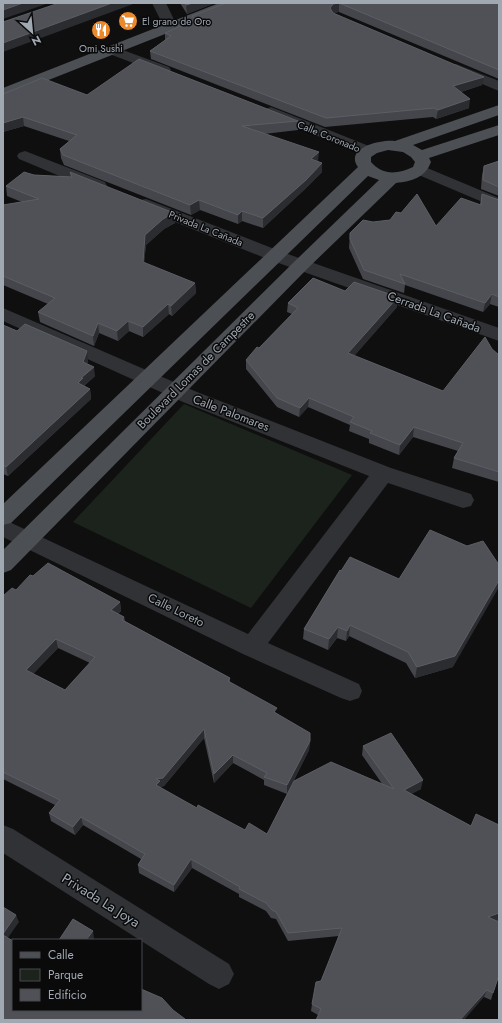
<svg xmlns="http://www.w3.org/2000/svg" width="502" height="1023" font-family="Jost,sans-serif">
  <rect width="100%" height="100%" fill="#0f0f10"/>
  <polygon fill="#1c231c" points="184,404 352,475 251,608 73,522"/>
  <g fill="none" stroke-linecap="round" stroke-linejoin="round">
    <g fill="#303235" fill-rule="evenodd">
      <polygon points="152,3 166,3 177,26 175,29 165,29"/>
      <polygon points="112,46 169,67 171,70 169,73 159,73 107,53 105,50 107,47"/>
      <polygon points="456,64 499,81 499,91 451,71 449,68 451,65"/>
      <polygon points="271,107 374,148 376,151 374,154 368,156 362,154 266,115 263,112 266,109"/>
      <polygon points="25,151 105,182 107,186 105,190 99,191 93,190 19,159 17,156 19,153"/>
      <polygon points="420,165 499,198 499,209 414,173 412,170 414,167"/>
      <polygon points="146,199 282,252 499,328 499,341 270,260 140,208 138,204 140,200"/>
      <polygon points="3,308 197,392 391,468 471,494 474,500 471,506 463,508 388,483 268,643 359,684 362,691 359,698 350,701 341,698 243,654 3,537 3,519 248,634 369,476 183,402 3,321"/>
      <polygon points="3,825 13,829 229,964 234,974 229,984 219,989 209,984 3,853"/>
    </g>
    <g fill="#4c4f54" fill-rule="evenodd">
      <polygon points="219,3 238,3 236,6 3,98 3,88"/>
      <path d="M499,105V115L413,145L422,150L499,125V135L429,158L431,162C425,178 412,181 396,183L307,269L11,570L3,573V550L295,261L379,180L368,176L11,523L3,525V504L358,167C344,148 381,139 395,141ZM388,150L403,152L411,157L415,162L413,167C398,174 383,176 371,162V157L377,153Z"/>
    </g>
  </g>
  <g fill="#45464b" fill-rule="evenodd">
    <polygon points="180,3 215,3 187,14"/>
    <polygon points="226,3 499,3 499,79 339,12 333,13 482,85 461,92 469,108 436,119 433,117 325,127 151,59 150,51 165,40 165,33 193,21 192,16"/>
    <polygon points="3,94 87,95 298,121 298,130 264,134 318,161 322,172 305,189 263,228 242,221 238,224 200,210 191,215 64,165 61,158 60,149 69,141 24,126 3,132"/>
    <polygon points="499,161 499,196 481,189 482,175 484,166"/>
    <polygon points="70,172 175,223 164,229 146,245 144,263 195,283 196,293 172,316 169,314 143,337 129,331 118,341 99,333 94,346 40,322 38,312 48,304 3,285 3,205 22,202 7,196 6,186 34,175 71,177"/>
    <polygon points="482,194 499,200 499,307 490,304 483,312 405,285 404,293 363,279 349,248 350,233 373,222 436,226 480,205"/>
    <polygon points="345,291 397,307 354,356 443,391 492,349 499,355 499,482 452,468 454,458 458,451 413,437 399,455 369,443 369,439 349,431 350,425 308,407 299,417 277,407 246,369 246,360 259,348 292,314 287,312 288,303"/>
    <polygon points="3,325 17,331 88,361 87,364 95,376 84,386 90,389 91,399 8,476 3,474"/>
    <polygon points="340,570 453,667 415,678 406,663 349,636 346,641 337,638 328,650 303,639 304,629"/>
    <path d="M33,576L120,602L121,611L118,614L124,617L125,621L230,678V682L276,713L310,741L309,750L287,794L264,785V780L233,763L214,783L204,738L164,786L160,787V788L197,808L245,830L267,834L383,785L362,755L363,746L421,789L411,794L471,826L499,825V920L497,921L493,993L491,1000L484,997L318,1015L311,1011L312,1004L339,936L288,941L276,919L271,918L266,911L239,897V894L192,868L174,892L139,873L138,865L141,859L83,825L75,835L51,821L49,813L55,805L3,779V596L16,590ZM58,648L90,663L65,690L33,674Z"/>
  </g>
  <g fill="#2b2c2f">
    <polygon points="23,3 49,3 3,19 3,10"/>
    <polygon points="112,3 136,3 3,52 3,43"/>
    <polygon points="193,3 215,3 187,14 186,5"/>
    <polygon points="339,3 339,12 333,13 330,8 333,4"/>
    <polygon points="484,77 482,85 452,95 453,86"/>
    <polygon points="470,99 469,108 436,119 438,110"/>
    <polygon points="23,117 24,126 3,132 3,123"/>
    <polygon points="319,152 318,161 310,168 311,159"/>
    <polygon points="322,163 322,172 305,189 263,228 263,218"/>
    <polygon points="199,200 200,210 191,215 190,205"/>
    <polygon points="242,211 242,221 238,224 238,215"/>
    <polygon points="174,213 175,223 164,229 146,245 143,272 143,262 145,235 163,219"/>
    <polygon points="195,283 196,293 172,316 171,306"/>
    <polygon points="492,294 490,304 483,312 485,303"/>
    <polygon points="398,297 397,307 348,363 348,353"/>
    <polygon points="168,304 169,314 143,337 143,327"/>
    <polygon points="128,321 129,331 118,341 117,331"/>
    <polygon points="98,323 99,333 94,346 93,336"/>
    <polygon points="87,351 88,361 84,372 83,362"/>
    <polygon points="94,367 95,376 84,386 78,383 81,378"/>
    <polygon points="90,389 91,399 8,476 6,467"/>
    <polygon points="309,398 308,407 299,417 300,408"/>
    <polygon points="414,427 413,437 399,455 400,445"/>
    <polygon points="499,580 499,587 453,667 415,678 417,667"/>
    <polygon points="120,602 121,611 113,619 111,610"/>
    <polygon points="350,625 349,636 346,641 347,631"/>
    <polygon points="338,627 337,638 328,650 329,639"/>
    <polygon points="56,639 58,648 28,679 26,670"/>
    <polygon points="204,729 204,738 164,786 160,787 161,790 156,785 156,779"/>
    <polygon points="310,741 309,750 287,794 287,785"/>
    <polygon points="233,755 233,763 214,783 214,774"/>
    <polygon points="423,780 421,789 402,799 404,790"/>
    <polygon points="81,817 83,825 75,835 73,827"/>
    <polygon points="191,859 192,868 174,892 174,885"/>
    <polygon points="499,913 499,920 485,925 488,917"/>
    <polygon points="16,915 19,922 5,942 3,934"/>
    <polygon points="93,931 94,938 93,940 86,940"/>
    <polygon points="487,990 484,997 464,1020 460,1020"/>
  </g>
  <g fill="#4f5156" stroke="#5b5e64" fill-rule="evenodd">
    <polygon points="3,3 23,3 3,10"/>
    <polygon points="59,3 112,3 3,43 3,22"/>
    <polygon points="185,3 193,3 186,5"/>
    <polygon points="226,3 499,3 499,70 339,3 333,4 330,8 333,13 484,77 453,86 470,99 438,110 434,108 326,118 150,51 171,36 165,33 195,20 192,16"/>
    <polygon points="139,59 298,121 242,126 319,152 311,159 322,163 306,180 263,218 242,211 238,215 199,200 190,205 63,155 60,149 77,135 23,117 3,123 3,94 42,78 87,95"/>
    <polygon points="499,161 499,187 483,180 484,166"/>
    <polygon points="24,172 34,175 72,177 70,172 174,213 163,219 145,235 143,262 195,283 171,306 168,304 143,327 128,321 117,331 98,323 93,336 38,312 55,298 3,276 3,205 39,199 6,186"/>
    <polygon points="417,194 436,226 461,198 481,205 482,194 499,200 499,297 492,294 485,303 400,274 405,284 364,270 350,239 350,233 363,220 373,222 390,220 396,212 401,213"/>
    <polygon points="313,278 345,291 354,282 398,297 348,353 443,391 485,337 492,349 499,355 499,472 454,458 463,443 414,427 400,445 370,433 372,431 350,422 354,417 309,398 300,408 277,398 246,360 257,347 259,348 298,308 288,303"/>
    <polygon points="25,324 87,351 83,362 94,367 81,378 83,378 78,383 90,389 6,467 3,465 3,325 17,331"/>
    <polygon points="430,530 467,546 483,541 499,565 499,580 455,656 417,667 408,652 350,625 347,631 338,627 329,639 304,629 340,570 341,571 350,557 399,579"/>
    <path d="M48,563L120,602L111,610L124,617L122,620L230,678L228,681L277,708L274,712L310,733V741L287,785L264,777L267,773L233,755L214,774L204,729L163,778L156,779L160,781L156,785L197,808L198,805L245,830L249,823L267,834L294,781L331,762L394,789L363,746L391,733L423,780L404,790L471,826L476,814L499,825V913L488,917L499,922V975L493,993L487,990L460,1020H316L321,1009L312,1004L316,982L321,981L342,928L288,933L276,912L272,910L266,903L239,889L240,887L191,859L174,885L138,865L145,854L81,817L73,827L49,813L60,800L3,772V596L12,588L16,590L30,575L33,576ZM56,639L95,657L65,690L26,670Z"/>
    <polygon points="3,907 16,915 3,934"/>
    <polygon points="73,919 93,931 86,940 59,940"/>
    <polygon points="3,935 13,941 13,1010 141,1010 141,989 162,998 173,1010 185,1019 184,1020 3,1020"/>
  </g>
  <defs>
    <g id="supermarket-disc" transform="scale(1)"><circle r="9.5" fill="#ea8a2d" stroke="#0a0a0b"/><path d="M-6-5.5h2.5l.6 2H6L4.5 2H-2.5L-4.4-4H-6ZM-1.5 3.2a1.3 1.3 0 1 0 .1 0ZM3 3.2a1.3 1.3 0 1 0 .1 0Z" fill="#fff"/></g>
    <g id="restaurant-disc" transform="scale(1)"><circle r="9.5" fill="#ea8a2d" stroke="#0a0a0b"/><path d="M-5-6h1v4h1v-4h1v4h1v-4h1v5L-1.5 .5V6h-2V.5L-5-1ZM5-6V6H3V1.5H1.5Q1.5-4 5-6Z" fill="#fff"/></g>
  </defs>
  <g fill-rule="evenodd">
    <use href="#supermarket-disc" x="128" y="21"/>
    <use href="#restaurant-disc" x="101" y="30"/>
  </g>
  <g text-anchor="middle" stroke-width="3" stroke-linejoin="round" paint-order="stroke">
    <g font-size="10" fill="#a0a8b1" stroke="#0a0a0b" text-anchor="start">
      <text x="142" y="25">El grano de Oro</text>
      <text x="101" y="52" text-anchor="middle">Omi Sushi</text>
    </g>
    <g font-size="10" fill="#a0a8b1" stroke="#0a0a0b">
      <text transform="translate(329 136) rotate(22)" y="4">Calle Coronado</text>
      <text transform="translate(206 228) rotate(22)" y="4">Privada La Cañada</text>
    </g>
    <g font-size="12" fill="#a0a8b1" stroke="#0a0a0b">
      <text transform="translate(434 312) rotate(20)" y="4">Cerrada La Cañada</text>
      <text transform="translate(196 370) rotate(-45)" y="4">Boulevard Lomas de Campestre</text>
      <text transform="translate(231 413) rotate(21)" y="4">Calle Palomares</text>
      <text transform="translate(176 610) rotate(26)" y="4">Calle Loreto</text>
    </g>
    <g font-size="14" fill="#a0a8b1" stroke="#0a0a0b">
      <text transform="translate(101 900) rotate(32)" y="5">Privada La Joya</text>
    </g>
  </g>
  <rect width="502" height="1023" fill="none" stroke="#a0a8b1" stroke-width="8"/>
  <rect x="12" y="939" width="130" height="72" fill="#0a0a0b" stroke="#46494d"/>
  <rect x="20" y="952" width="20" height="6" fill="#4c4f54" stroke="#46494d"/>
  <text x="48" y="959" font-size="12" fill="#a0a8b1">Calle</text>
  <rect x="20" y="969" width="20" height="12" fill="#1c231c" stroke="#46494d"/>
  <text x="48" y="979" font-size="12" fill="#a0a8b1">Parque</text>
  <rect x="20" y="989" width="20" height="12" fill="#4f5156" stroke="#46494d"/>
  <text x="48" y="999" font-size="12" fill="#a0a8b1">Edificio</text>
  <g transform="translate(32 32) rotate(153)" stroke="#0a0a0b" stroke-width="3" paint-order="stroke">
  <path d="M0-3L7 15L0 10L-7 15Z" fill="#a0a8b1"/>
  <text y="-6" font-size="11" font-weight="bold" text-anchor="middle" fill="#a0a8b1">N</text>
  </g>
</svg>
